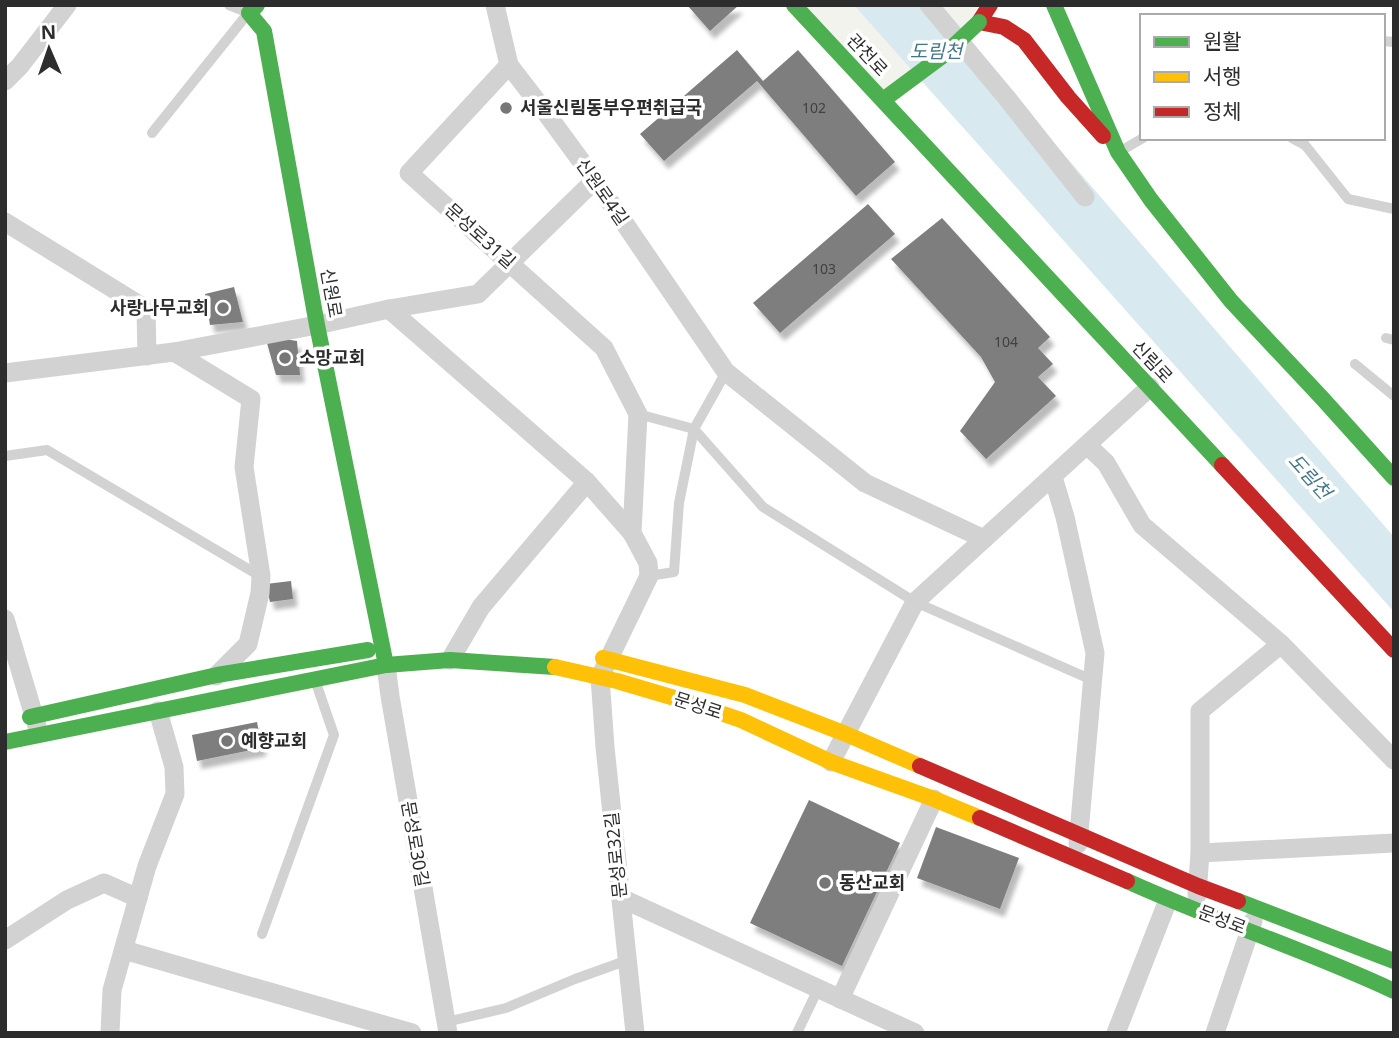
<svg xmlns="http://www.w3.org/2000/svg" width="1399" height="1038" font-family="'Noto Sans','Noto Sans KR',sans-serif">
  <defs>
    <filter id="shadow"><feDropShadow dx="4.5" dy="8" stdDeviation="2" flood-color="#0004"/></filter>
  </defs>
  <rect width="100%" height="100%" fill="#fff"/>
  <polygon fill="#f1f3ec" points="803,5 979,5 966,28 883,91"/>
  <polygon fill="#d9e9f0" points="854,5 935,5 1394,537 1394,612"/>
  <g fill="#7e7e7e" filter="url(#shadow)">
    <polygon points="687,5 739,5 710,31"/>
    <polygon points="737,50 763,81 798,50 895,162 856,196 757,81 664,161 640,134"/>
    <polygon points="868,204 895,234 780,333 753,303"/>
    <polygon points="942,218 1050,337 1038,348 1053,364 1038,377 1056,396 986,459 960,431 995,382 981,357 891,259"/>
    <polygon points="234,287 243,322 210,325 205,294"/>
    <polygon points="265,336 297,341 300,375 276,375"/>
    <polygon points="291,581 293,599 270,602 266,584"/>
    <polygon points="257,722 262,748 197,761 192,735"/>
    <polygon points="809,800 900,843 842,966 750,923"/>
    <polygon points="936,827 1019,858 1000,909 917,878"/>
  </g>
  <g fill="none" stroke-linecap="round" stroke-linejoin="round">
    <g stroke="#d2d2d2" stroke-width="10">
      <polyline points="1383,41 1394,42"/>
      <polyline points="152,133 245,17 249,13 229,5"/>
      <polyline points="1292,138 1305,145 1348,199 1394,209"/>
      <polyline points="1119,152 1143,138"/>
      <polyline points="1386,338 1394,340"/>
      <polyline points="1355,364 1394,396"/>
      <polyline points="638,414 694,429"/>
      <polyline points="694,429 763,507 915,602 1092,680"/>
      <polyline points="5,456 47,450 260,576"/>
      <polyline points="649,576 674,572 679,503 694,429 726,372"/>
      <polyline points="262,934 334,735 316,683"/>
      <polyline points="446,1022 506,1008 575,979 628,960"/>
      <polyline points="797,1033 818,989"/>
    </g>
    <g stroke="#d2d2d2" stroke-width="19">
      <polyline points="495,5 509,65 546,113 595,180 726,372 865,483 984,539"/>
      <polyline points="929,5 1006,97 1085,197"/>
      <polyline points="509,65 409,173 604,348 638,414 632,533 648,563 649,576 600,677 605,747 635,1033"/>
      <polyline points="5,81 20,66 67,5"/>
      <polyline points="5,222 146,309 147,356"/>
      <polyline points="389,309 587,482 632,533"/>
      <polyline points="174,352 251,399 244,467 261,576 260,593 248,644 216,676"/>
      <polyline points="5,373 174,352 317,325 389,309 478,294 595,180"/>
      <polyline points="1087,445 1106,463 1142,525 1281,644 1394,760"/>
      <polyline points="1053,477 1065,517 1095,653 1078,844"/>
      <polyline points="5,619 37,726"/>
      <polyline points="450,660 481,607 587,482"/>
      <polyline points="386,665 390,696 448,1033"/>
      <polyline points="831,762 915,602 1150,387"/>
      <polyline points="1200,853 1394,843"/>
      <polyline points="1197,895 1200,853 1200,711 1281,644"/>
      <polyline points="621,898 915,1033"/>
      <polyline points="5,940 67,900 104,883 138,898"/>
      <polyline points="124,950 412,1033"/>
      <polyline points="840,999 934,799"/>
      <polyline points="110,1033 112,990 147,866 175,794 174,767 158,711"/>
      <polyline points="1116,1033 1168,900"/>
      <polyline points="1215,1033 1253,921"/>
    </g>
    <g stroke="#4caf50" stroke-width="16">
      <polyline points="257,5 249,13 264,31 317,325 386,665"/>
      <polyline points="794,5 1222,465"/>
      <polyline points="1054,5 1118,152 1151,200 1231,301 1322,398 1394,478"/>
      <polyline points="30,717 217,675 368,650"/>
      <polyline points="5,742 386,665 450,660 555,667"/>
      <path d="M1127,881C1215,921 1307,950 1394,991"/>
      <polyline points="1238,901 1394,961"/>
    </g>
    <g stroke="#ffc107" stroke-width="16">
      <polyline points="603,658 745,695 846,734 920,766"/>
      <polyline points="555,667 617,681 688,702 741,720 831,762 934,799 980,818"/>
    </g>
    <g stroke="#c62828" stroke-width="16">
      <polyline points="990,5 979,22 1004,27 1024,40 1068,97 1103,136"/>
      <polyline points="1222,465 1394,650"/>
      <polyline points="920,766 1198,886 1238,901"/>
      <polyline points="980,818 1127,881"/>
    </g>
    <polyline stroke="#4caf50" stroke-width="16" points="883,100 945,54 979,22"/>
  </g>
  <g fill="#767676" stroke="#fff" stroke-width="2.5">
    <circle cx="506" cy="108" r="7"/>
    <circle cx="223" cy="308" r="7"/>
    <circle cx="285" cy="358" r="7"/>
    <circle cx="227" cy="741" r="7"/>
    <circle cx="825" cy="883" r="7"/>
  </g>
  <g text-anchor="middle" stroke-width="7" stroke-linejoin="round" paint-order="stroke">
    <g font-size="14" fill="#414141">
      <text x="814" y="113">102</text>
      <text x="824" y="274">103</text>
      <text x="1006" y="347">104</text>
    </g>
    <g font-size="18" fill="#2d2d2d" stroke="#fff">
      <text transform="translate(867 55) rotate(47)" y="6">관천로</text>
      <text transform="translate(602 192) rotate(55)" y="6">신원로4길</text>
      <text transform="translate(480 236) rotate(42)" y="6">문성로31길</text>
      <text transform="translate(331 293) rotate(80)" y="6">신원로</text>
      <text transform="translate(1152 362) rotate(47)" y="6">신림로</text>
      <text transform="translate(698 706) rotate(18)" y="6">문성로</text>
      <text transform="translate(415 844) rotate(80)" y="6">문성로30길</text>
      <text transform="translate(616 855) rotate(-96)" y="6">문성로32길</text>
      <text transform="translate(1222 920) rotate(21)" y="6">문성로</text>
    </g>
    <g font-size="18" font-weight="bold" fill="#2d2d2d" stroke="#fff" text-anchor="start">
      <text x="520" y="114">서울신림동부우편취급국</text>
      <text x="209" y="314" text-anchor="end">사랑나무교회</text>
      <text x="299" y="364">소망교회</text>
      <text x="241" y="747">예향교회</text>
      <text x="839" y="889">동산교회</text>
    </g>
    <g font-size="19" font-style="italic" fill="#417789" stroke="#fff">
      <text x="936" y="58">도림천</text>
      <text transform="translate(1310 476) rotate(48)" y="7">도림천</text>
    </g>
  </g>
  <rect width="1399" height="1038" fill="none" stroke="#2d2d2d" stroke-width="14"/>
  <rect x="1140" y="14" width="245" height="126" fill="#ffffff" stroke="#ababab" stroke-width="2"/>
  <rect x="1154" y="37" width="35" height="10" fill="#4caf50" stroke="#ababab" stroke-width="2"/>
  <text x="1203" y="49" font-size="21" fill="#2d2d2d">원활</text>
  <rect x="1154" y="72" width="35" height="10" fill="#ffc107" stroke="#ababab" stroke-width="2"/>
  <text x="1203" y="84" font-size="21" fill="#2d2d2d">서행</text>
  <rect x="1154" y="107" width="35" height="10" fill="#c62828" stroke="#ababab" stroke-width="2"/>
  <text x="1203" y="119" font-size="21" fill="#2d2d2d">정체</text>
  <g transform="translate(49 49) rotate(358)" stroke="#ffffff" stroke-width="5" paint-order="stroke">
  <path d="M0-5L12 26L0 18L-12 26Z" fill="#2d2d2d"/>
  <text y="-10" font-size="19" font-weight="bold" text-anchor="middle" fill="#2d2d2d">N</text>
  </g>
</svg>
